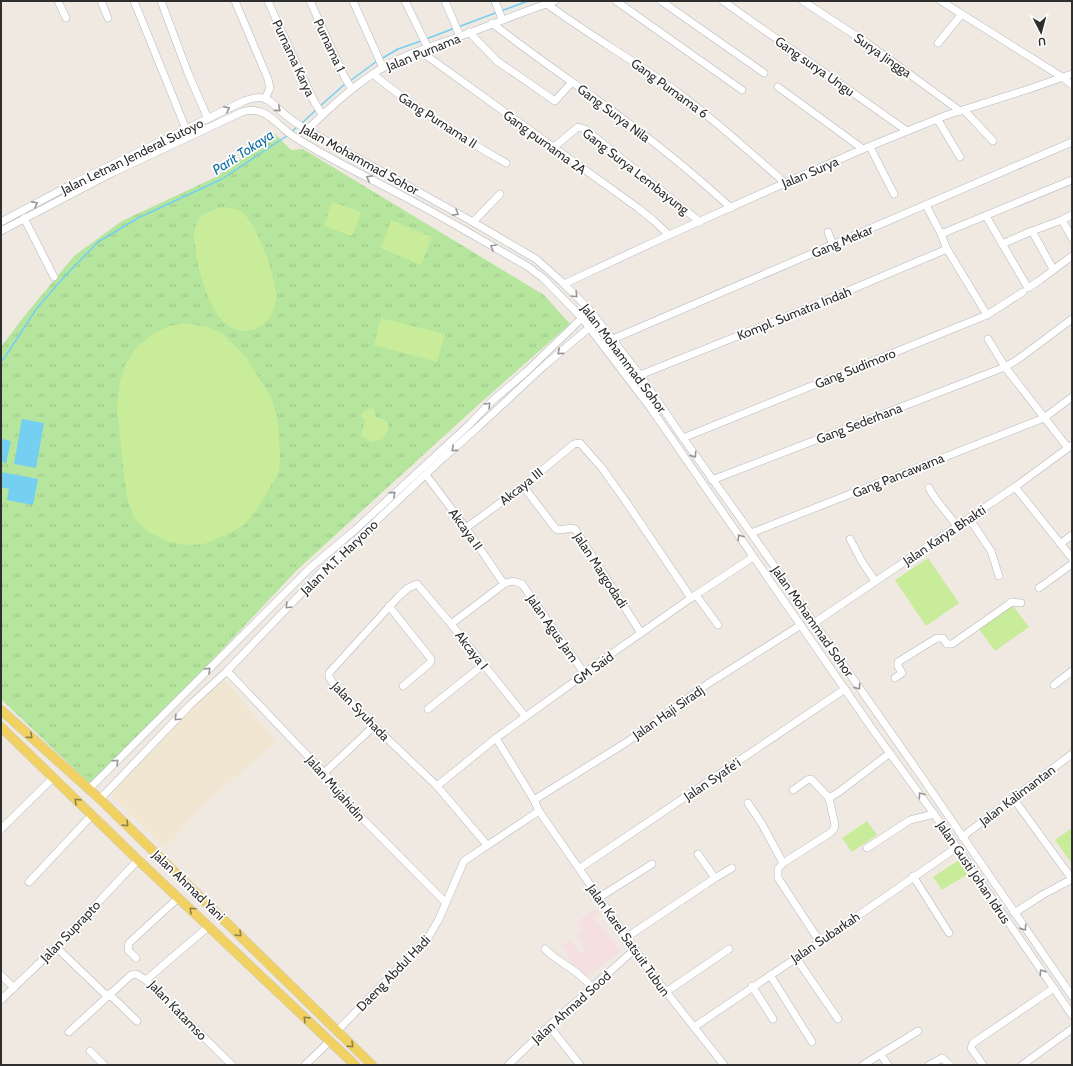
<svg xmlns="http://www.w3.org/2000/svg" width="1073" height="1066" font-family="Cabin,sans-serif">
  <defs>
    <pattern id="grass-tufts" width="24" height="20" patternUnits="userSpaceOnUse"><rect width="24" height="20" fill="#b6e59e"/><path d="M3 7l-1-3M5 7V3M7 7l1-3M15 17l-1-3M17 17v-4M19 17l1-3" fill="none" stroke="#9dc588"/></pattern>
  </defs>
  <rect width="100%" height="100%" fill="#efe9e1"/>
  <polygon fill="#f0e6d1" points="223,677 276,742 200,808 165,848 109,793 190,705"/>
  <polygon fill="#f5dfe0" points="594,909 598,914 593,918 602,929 604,928 620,952 586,977 576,964 574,966 567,956 569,954 562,945 570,940 580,953 586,949 577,937 584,931 577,922"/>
  <polygon fill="url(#grass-tufts)" points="275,134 291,150 303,149 544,295 570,324 478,405 297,570 93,787 1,699 1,347 22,319 74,256 122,221 216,177"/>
  <g fill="#c9ec9a">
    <polygon points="332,202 361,212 352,236 324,226"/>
    <path d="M224,207C229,208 237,209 242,212C258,225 278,281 276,301C275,305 273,312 271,316C266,323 260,328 252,330C216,340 200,279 196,253C196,247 193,241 194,235C194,231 196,224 198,220C203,212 216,209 224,207Z"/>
    <polygon points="391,220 432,237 421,265 381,248"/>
    <polygon points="381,318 445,334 437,362 374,345"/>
    <polygon points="185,323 207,327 222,333 246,357 272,399 278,423 280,454 279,473 256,510 244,525 226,535 204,544 186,545 166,541 147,531 134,518 128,500 124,477 117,408 120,382 125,365 135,349 150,336 169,326"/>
    <polygon points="374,408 375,416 388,422 389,428 383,439 370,442 361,435 365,420 361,416 365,410"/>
    <polygon points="928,558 959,603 926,626 895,580"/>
    <polygon points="1012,605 1029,627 995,651 979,629"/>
    <polygon points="867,821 877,835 852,852 842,838"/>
    <polygon points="1072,828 1072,864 1055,840"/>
    <polygon points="959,860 968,874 942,890 933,877"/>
  </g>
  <g fill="#75cff0">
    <polygon points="22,419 44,423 36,468 14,464"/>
    <polygon points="2,439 11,441 6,463 1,462"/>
    <polygon points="1,472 38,479 33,505 7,500 9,489 1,487"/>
  </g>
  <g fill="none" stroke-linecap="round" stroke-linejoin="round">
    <g stroke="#75cff0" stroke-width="1.5">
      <polyline points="501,11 528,1"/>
      <polyline points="458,27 498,12"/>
      <polyline points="426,39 455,28"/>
      <polyline points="381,59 398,49 421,41"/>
      <polyline points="350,81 377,61"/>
      <polyline points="319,107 345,84"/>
      <polyline points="302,123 317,109"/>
      <polyline points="291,132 297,127"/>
      <polyline points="1,361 3,360 37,308 65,276 98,242 138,218 222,179 288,135"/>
    </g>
    <g stroke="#b4b7c1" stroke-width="8">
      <g id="minor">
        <polyline points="58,1 66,18"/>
        <polyline points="101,1 108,18"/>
        <polyline points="134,1 186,129"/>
        <polyline points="161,1 188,73 208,119"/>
        <polyline points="235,1 268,79 270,88 265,99"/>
        <polyline points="268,1 290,50 315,103 322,114"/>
        <polyline points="310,1 345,78 352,89"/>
        <polyline points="353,1 383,68"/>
        <polyline points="405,1 428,48"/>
        <polyline points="445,1 460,36"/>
        <polyline points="495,1 502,19"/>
        <polyline points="616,1 742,90"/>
        <polyline points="661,1 764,73"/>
        <polyline points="723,1 907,131"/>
        <polyline points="803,1 867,43 960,111"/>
        <polyline points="941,1 1062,77 1072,85"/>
        <path d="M547,4C590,36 637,62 680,94C717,122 751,153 785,183"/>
        <path d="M492,23C526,50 561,74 596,99C643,133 689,169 731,208"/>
        <polyline points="469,32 497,61 555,101 572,82"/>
        <polyline points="938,43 962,14"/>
        <polyline points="420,51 638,208 653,220 669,235"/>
        <path d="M373,74C415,109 458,136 506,163"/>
        <polyline points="778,87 863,149"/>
        <polyline points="964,110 993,141"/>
        <polyline points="938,120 960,157"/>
        <path d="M307,130C330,107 354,85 382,68C406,54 432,46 458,37C491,25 522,12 555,1"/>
        <polyline points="554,147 578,127 585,129 700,222"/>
        <polyline points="870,147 894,194"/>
        <polyline points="926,205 941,234 947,249 987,315"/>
        <polyline points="986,216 1028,288 1040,280 1072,256"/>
        <polyline points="24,218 54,277"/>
        <polyline points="1062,220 1072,238"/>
        <path d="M1,222L74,183L244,101C251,98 259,96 266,99C274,103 281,112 288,117C294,122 301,126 307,130L473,222L536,259L562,282L588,308L640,375L683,438L751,533L917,770L1072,996"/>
        <polyline points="473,222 500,194"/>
        <path d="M1,231L112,173L242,112C267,104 277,127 296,138C334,162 376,181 416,203C453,223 490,245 527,266L543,278L582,318L652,410L873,730L934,814L1072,1015"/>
        <polyline points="1032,231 1053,269"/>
        <polyline points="828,232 833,245"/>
        <polyline points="941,234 1072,180"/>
        <polyline points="1002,244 1032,231 1062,220 1072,215"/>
        <polyline points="564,284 669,235 785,183 863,149 947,115 1029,89 1072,74"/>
        <polyline points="613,339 1072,142"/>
        <polyline points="988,339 1005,367 1068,448"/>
        <polyline points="640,375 798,312 947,249"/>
        <polyline points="683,438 987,315 1023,292"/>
        <polyline points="426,475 466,528 504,584"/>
        <polyline points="712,480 1005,367 1017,360 1072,319"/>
        <path d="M523,486L556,529C563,532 568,526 575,529L641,633"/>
        <polyline points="1015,487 1072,558"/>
        <path d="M929,488C936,502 948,513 957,526"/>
        <polyline points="969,518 991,551 999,576"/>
        <polyline points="466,528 523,486 574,444 580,443 602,468 627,503 691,598"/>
        <polyline points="751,533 1044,418 1072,397"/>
        <polyline points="850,539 862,562 875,581"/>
        <polyline points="1060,544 1072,535"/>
        <polyline points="1039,588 1072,564"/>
        <polyline points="696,595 718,625"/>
        <polyline points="389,606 431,659 430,663 403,686"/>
        <polyline points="814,623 1015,487 1072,445"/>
        <path d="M451,624L504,584C511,580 516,581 522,584L584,673"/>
        <polyline points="227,671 324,773 354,810 446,903"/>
        <polyline points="895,678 902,673 898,666 898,662 937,638 943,638 947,644 952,644 1009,604 1011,602 1021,603"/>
        <polyline points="1054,685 1072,671"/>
        <polyline points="428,709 483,665"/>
        <polyline points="496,738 534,800 539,811 652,974 724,1065"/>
        <polyline points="324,773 374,726"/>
        <polyline points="437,786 496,738 578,679 584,673 691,598 753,557"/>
        <polyline points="89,789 310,568 355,530 470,424 492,401 526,372 582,318"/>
        <polyline points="793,790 807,780 811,779 829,798"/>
        <polyline points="1013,798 1072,879"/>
        <polyline points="100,799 190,705 227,671 332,561 356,540 443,458 476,429 545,365 590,327"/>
        <polyline points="534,800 627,742 709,683 801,625"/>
        <polyline points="748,803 762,824 783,863"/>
        <polyline points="1,829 53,778"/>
        <polyline points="962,837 1072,754"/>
        <polyline points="487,845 437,786 374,726 333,683 329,677 329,673 400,595 408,588 417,584 451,624 525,716"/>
        <polyline points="867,848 910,820 934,814"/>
        <polyline points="580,868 845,689"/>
        <polyline points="913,876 949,933"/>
        <polyline points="715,878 732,868"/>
        <polyline points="29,882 92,815"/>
        <polyline points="600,897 652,864"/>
        <polyline points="1014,913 1044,894 1072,879"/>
        <polyline points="209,926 146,980 232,1065"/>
        <polyline points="627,937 715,878 698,854"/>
        <polyline points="820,942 778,878 778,869 783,863 830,833 834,829 835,825 829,798 839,792 890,753"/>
        <polyline points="56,947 107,996"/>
        <path d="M545,949C561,965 578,969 592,988"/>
        <polyline points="136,958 128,950 129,943 178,898"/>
        <polyline points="796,958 838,1019"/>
        <polyline points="1,975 14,988"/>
        <polyline points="770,975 812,1042"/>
        <polyline points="752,986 773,1019"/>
        <polyline points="666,992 729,949"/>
        <polyline points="109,994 137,1021"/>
        <polyline points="1,1000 56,947 138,860"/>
        <polyline points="549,1026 580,1065"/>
        <polyline points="694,1027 820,942 956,848"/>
        <polyline points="337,1031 428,938 439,919 464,861 539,811"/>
        <polyline points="69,1032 131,975 136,974 146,980"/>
        <polyline points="90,1051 104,1065"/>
        <polyline points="881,1055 888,1065"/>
        <polyline points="305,1065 330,1041"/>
        <polyline points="508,1065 549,1026 635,949"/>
        <polyline points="863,1065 918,1031"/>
        <polyline points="929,1065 942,1058 950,1065"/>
        <polyline points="983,1065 971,1048 973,1043 1054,988"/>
        <polyline points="1022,1065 1072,1029"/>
      </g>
    </g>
    <g stroke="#c9c9c9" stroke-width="10">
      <g id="major">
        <polyline points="1,710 100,799 372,1065"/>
        <polyline points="1,727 138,860 355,1065"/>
      </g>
    </g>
    <use href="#minor" stroke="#fff" stroke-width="7"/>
    <use href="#major" stroke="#f2d163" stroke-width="9"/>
  </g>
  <defs><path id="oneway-chevron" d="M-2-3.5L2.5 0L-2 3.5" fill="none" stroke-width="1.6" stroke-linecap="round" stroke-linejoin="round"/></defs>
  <g stroke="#969696">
    <use href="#oneway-chevron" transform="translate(227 109) rotate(-26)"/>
    <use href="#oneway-chevron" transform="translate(278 109) rotate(40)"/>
    <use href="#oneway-chevron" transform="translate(369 178) rotate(-152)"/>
    <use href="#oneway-chevron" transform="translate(35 204) rotate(-28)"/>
    <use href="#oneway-chevron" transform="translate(456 213) rotate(29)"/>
    <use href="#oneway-chevron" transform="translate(493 247) rotate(-150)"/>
    <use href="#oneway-chevron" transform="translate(575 295) rotate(46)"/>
    <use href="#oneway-chevron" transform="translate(560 352) rotate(140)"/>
    <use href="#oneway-chevron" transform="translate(488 405) rotate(-45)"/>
    <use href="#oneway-chevron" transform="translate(454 449) rotate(140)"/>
    <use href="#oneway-chevron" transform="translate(694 455) rotate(55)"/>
    <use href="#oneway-chevron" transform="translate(393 494) rotate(-42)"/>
    <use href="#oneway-chevron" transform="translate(740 537) rotate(-124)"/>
    <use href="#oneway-chevron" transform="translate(288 606) rotate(134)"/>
    <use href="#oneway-chevron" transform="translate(208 670) rotate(-45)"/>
    <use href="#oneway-chevron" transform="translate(858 687) rotate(55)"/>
    <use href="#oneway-chevron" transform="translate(177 718) rotate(134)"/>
    <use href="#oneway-chevron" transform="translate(116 762) rotate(-45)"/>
    <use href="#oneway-chevron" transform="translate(921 795) rotate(-126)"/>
    <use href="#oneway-chevron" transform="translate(1024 928) rotate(55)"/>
    <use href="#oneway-chevron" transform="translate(1042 972) rotate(-125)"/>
  </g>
  <g stroke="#908048">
    <use href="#oneway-chevron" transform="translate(30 736) rotate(42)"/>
    <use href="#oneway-chevron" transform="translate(77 801) rotate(-136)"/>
    <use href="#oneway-chevron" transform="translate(126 824) rotate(44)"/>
    <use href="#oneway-chevron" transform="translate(192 910) rotate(-137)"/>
    <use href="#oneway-chevron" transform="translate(239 934) rotate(44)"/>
    <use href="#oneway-chevron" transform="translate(306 1019) rotate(-136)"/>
    <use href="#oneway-chevron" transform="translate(351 1045) rotate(44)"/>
  </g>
  <g text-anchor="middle" stroke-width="3.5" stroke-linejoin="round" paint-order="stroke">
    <g font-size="13" fill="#2e2e2e" stroke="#fff">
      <text transform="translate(330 45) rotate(65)" y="5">Purnama 1</text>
      <text transform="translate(423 52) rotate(-22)" y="5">Jalan Purnama</text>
      <text transform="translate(883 55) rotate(35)" y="5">Surya Jingga</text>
      <text transform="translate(294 58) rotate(65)" y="5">Purnama Karya</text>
      <text transform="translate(815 66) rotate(35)" y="5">Gang surya Ungu</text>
      <text transform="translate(670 88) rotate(36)" y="5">Gang Purnama 6</text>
      <text transform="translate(614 113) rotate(37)" y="5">Gang Surya Nila</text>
      <text transform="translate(438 120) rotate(33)" y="5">Gang Purnama II</text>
      <text transform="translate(545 142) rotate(36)" y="5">Gang purnama 2A</text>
      <text transform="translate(132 156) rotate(-26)" y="5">Jalan Letnan Jenderal Sutoyo</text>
      <text transform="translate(360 159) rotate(29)" y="5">Jalan Mohammad Sohor</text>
      <text transform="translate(636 171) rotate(38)" y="5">Gang Surya Lembayung</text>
      <text transform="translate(810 172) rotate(-23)" y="5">Jalan Surya</text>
      <text transform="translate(842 241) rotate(-23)" y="5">Gang Mekar</text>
      <text transform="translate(794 313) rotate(-22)" y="5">Kompl. Sumatra Indah</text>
      <text transform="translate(624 358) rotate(53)" y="5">Jalan Mohammad Sohor</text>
      <text transform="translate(855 368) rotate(-22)" y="5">Gang Sudimoro</text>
      <text transform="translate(859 423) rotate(-21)" y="5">Gang Sederhana</text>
      <text transform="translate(898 475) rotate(-22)" y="5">Gang Pancawarna</text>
      <text transform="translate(521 486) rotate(-38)" y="5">Akcaya III</text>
      <text transform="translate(466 529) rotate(54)" y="5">Akcaya II</text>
      <text transform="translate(944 535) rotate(-34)" y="5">Jalan Karya Bhakti</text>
      <text transform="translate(339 557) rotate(-44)" y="5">Jalan M.T. Haryono</text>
      <text transform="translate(601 570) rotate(57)" y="5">Jalan Margodadi</text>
      <text transform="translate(813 621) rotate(55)" y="5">Jalan Mohammad Sohor</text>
      <text transform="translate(553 628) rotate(55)" y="5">Jalan Agus Jam</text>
      <text transform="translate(472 650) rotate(52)" y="5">Akcaya I</text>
      <text transform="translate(593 668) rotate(-36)" y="5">GM Said</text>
      <text transform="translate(361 711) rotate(46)" y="5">Jalan Syuhada</text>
      <text transform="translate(668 712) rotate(-35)" y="5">Jalan Haji Siradj</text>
      <text transform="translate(712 779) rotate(-34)" y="5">Jalan Syafe'i</text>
      <text transform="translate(336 788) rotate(49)" y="5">Jalan Mujahidin</text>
      <text transform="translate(1017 795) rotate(-37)" y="5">Jalan Kalimantan</text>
      <text transform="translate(974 872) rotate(56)" y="5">Jalan Gusti Johan Idrus</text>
      <text transform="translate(189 885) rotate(44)" y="5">Jalan Ahmad Yani</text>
      <text transform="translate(70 931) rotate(-46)" y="5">Jalan Suprapto</text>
      <text transform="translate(825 937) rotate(-34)" y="5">Jalan Subarkah</text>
      <text transform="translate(629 940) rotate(55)" y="5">Jalan Karel Satsuit Tubun</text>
      <text transform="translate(393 973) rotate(-46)" y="5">Daeng Abdul Hadi</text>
      <text transform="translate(571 1007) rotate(-42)" y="5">Jalan Ahmad Sood</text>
      <text transform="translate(178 1010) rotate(46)" y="5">Jalan Katamso</text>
    </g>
    <g font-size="14" font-style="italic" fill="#0d6fa3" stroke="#fff">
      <text transform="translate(243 152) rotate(-33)" y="5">Parit Tokaya</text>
    </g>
  </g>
  <rect width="1073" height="1066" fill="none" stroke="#2e2e2e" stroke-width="4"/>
  <g transform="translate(1041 32) rotate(174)" stroke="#ffffff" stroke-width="3" paint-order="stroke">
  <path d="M0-3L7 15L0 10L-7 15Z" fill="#2e2e2e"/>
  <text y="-6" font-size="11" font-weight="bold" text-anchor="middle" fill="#2e2e2e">U</text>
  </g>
</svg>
